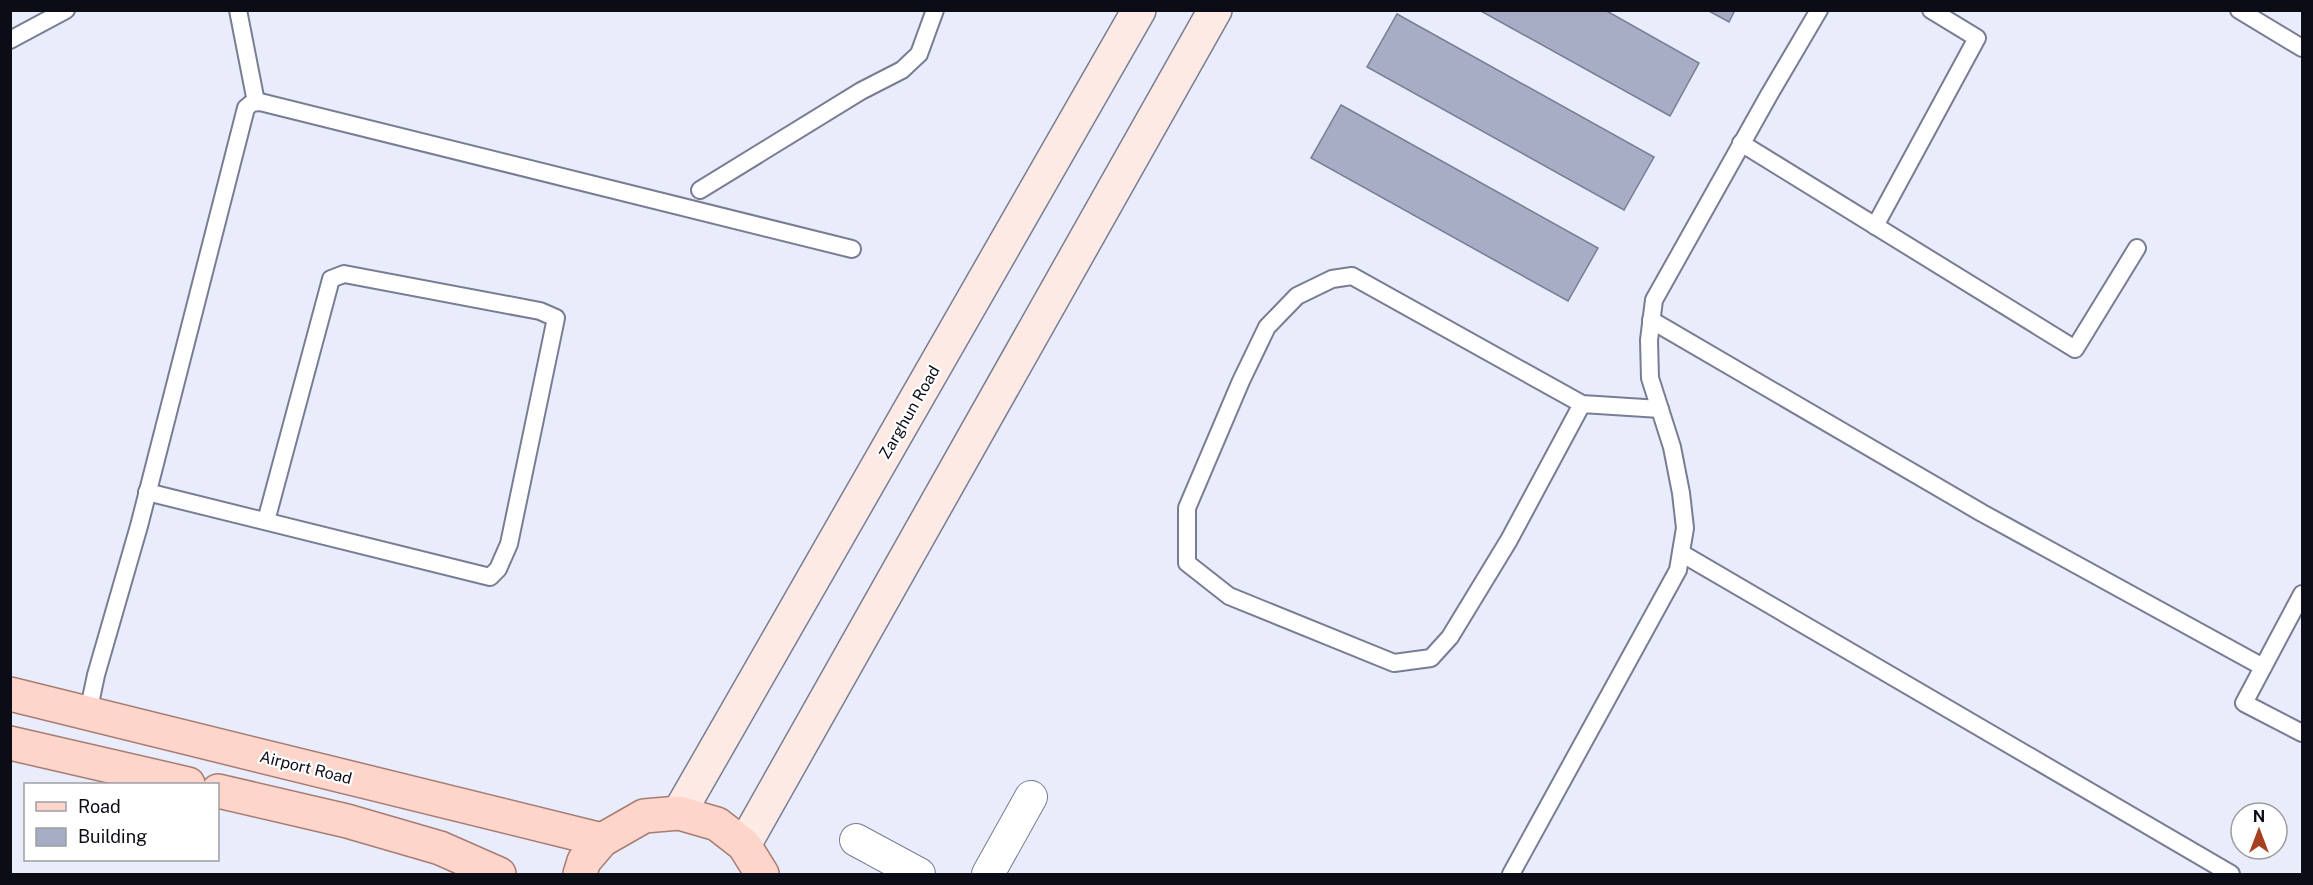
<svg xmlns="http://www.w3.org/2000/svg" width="2313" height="885" font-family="'Public Sans',sans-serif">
  <rect width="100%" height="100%" fill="#e8ecfb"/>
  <g fill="#a8adc6" stroke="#787d95" stroke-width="1.5">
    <polygon points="1479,10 1605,10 1699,63 1670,116"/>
    <polygon points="1707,10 1735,10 1729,22"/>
    <polygon points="1397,14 1654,157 1624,210 1367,67"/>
    <polygon points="1341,105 1598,248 1568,301 1311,158"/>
  </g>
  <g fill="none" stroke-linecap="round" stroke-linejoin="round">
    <g stroke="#787d94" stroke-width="20">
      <g id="lane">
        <polyline points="238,10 256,102"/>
        <polyline points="2239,10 2302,48"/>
        <polyline points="10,40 66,10"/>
        <polyline points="1741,143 2075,349 2137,248"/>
        <polyline points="700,190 861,91 902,70 919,54 935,10"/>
        <polyline points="1875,226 1977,38 1931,10"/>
        <polyline points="1651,320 1982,513 2263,667"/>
        <polyline points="1582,404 1509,540 1450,637 1431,658 1394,663 1229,596 1187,563 1187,508 1241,381 1267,327 1297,296 1332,279 1352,276 1582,404 1660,409"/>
        <polyline points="147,492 490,577 498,569 509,544 556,318 540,311 344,274 331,279 266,521"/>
        <polyline points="1681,553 2231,874"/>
        <polyline points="2302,594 2244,703 2302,733"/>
        <polyline points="88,713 96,675 139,526 246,108 252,103 260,102 852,249"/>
        <polyline points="1511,874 1678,570 1685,528 1681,493 1672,447 1650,378 1649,340 1654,300 1769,95 1819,10"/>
      </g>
    </g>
    <g stroke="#787d94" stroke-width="34">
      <g id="street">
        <polyline points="856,840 919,874"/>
        <polyline points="988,874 1031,797"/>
      </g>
    </g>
    <g stroke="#787d94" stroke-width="36">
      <g id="secondary">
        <polyline points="679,813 1139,10"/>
        <polyline points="744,845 1215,10"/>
      </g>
    </g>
    <g stroke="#a87c73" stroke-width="36">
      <g id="primary">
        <polyline points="10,694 602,840"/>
        <polyline points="10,743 188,784"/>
        <polyline points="218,791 347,821 440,848 499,874"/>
        <polyline points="580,874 584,861 602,840 644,816 679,813 717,824 744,845 762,874"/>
      </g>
    </g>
    <use href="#lane" stroke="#fff" stroke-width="16"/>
    <use href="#street" stroke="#fff" stroke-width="32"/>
    <use href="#secondary" stroke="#feeae4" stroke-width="33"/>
    <use href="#primary" stroke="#fdd5ca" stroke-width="33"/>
  </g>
  <g text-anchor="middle" stroke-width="4.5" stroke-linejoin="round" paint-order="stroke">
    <g font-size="16" fill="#0b0c15" stroke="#fff">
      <text transform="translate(909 412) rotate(-60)" y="6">Zarghun Road</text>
      <text transform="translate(306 767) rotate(14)" y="6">Airport Road</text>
    </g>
  </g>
  <rect width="2313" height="885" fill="none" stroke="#0b0c15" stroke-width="24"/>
  <rect x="24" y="783" width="195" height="78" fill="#ffffff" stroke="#9d9ea1" stroke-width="1.5"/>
  <rect x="36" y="802" width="30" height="9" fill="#fdd5ca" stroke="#9d9ea1" stroke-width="1.5"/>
  <text x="78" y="813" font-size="18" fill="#0b0c15">Road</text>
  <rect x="36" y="828" width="30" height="18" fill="#a8adc6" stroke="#9d9ea1" stroke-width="1.5"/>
  <text x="78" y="843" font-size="18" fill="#0b0c15">Building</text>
  <g transform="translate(2259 831)"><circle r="28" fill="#ffffff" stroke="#9d9ea1" stroke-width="1.5"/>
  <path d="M0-4.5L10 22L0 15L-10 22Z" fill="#a73f21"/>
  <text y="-9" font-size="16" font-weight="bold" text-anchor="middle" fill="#0b0c15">N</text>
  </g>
</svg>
